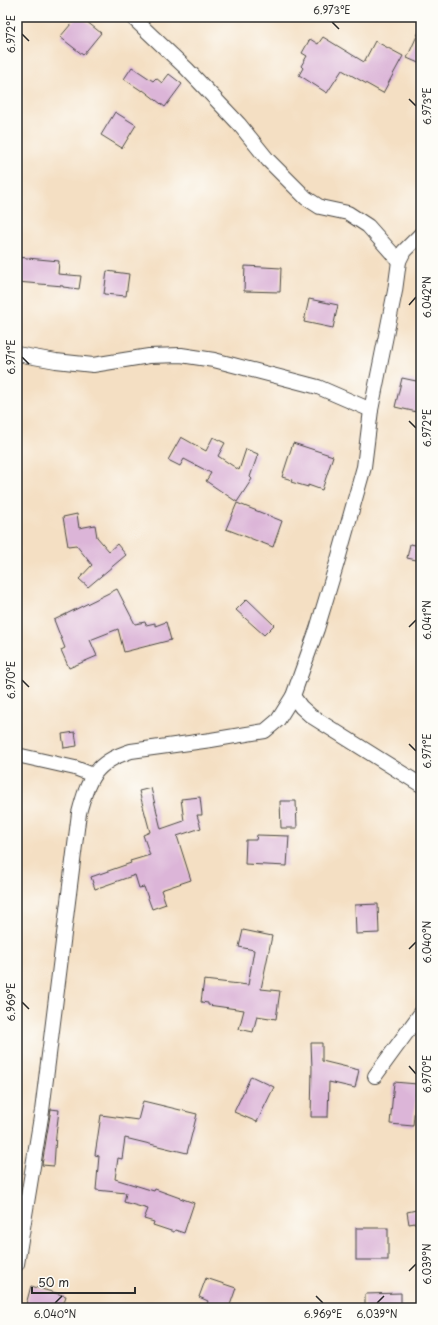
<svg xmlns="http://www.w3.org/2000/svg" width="438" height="1325" font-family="'Playpen Sans',sans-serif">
  <rect width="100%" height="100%" fill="#fdfcf7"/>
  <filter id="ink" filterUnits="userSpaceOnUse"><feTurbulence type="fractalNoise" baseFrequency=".025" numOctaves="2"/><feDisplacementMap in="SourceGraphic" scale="8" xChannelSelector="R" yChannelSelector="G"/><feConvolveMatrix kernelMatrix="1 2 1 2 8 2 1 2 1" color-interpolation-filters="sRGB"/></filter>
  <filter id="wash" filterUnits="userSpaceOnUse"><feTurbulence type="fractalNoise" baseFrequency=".012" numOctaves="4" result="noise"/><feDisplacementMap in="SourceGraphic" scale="16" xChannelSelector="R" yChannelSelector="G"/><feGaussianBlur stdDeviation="0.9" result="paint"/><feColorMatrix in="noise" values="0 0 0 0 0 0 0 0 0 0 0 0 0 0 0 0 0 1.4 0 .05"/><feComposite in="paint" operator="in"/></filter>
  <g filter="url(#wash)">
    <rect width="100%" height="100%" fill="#f4dfc3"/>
    <g id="blocks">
      <g fill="#dcb5d8">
        <polygon points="77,17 81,17 101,33 83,55 60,37"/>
        <polygon points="421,27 421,64 407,58"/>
        <polygon points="323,37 364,62 375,41 403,56 383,93 342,70 327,93 299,75 303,68 301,66 307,56 302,53 310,39 318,44"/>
        <polygon points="132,67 153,81 156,78 162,83 169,74 182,84 165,107 143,90 142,91 124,79"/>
        <polygon points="115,112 136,125 122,148 101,135"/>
        <polygon points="17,257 59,261 58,274 81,276 79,289 63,287 63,286 17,282"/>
        <polygon points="245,266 281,268 280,292 244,291"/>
        <polygon points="107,271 129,274 126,296 104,294"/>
        <polygon points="309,299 338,305 333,328 304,322"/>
        <polygon points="402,378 421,382 421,413 395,407"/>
        <polygon points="181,437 206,451 213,437 225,443 218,456 239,470 246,449 258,454 250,477 252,479 237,502 206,481 211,473 184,459 180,466 168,460"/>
        <polygon points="293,443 333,456 322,490 308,485 308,487 291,482 292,480 282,477"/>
        <polygon points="237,503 282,521 273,547 226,529"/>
        <polygon points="77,514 79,528 95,525 97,537 109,551 117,544 126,555 88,587 79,579 92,565 76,545 68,546 63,517"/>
        <polygon points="410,544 421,546 421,561 407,558"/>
        <polygon points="117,589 135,624 145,622 146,625 155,623 155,626 166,622 171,640 124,652 118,629 90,640 97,656 69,668 61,650 65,648 54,620"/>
        <polygon points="247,599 274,625 264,635 236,610"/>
        <polygon points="75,732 77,746 64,748 62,734"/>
        <polygon points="151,788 161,829 184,821 181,799 200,797 202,815 197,815 201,828 177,836 191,880 161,890 166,904 152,909 144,887 139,888 135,875 95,889 91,877 131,863 130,861 150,855 143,835 150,832 139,791"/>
        <polygon points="280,801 296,801 297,828 281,828"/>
        <polygon points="257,835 289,836 287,866 245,864 246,840 256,840"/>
        <polygon points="378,904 379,933 356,934 355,905"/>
        <polygon points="243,930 272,936 261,989 280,991 276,1019 257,1016 253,1032 239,1029 244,1010 208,1005 208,1003 201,1002 204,980 248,985 254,950 239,947"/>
        <polygon points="311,1043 322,1043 322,1061 359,1070 355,1088 329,1082 328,1117 311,1117 312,1068"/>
        <polygon points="251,1076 274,1087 257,1122 234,1112"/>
        <polygon points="394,1082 417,1084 413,1126 390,1124"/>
        <polygon points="143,1101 197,1114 187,1153 125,1138 122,1159 118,1158 115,1179 154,1191 155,1189 194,1203 184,1233 175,1230 174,1232 153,1225 154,1222 144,1219 148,1209 124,1202 126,1193 96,1190 99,1156 95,1155 101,1115 138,1120"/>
        <polygon points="51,1109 59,1110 56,1135 54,1166 42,1165"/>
        <polygon points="421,1209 421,1222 409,1224 407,1212"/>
        <rect x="356" y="1228" width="32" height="32"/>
        <polygon points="206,1278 236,1288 229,1308 206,1308 208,1301 199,1297"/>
        <polygon points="31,1286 66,1296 62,1308 25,1308"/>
        <polygon points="401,1293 401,1308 365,1308 365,1294"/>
      </g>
    </g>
  </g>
  <g filter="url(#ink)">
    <use href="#blocks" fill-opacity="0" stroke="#494642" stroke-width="1"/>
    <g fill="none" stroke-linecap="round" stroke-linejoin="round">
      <g stroke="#494642" stroke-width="16">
        <g id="minor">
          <polyline points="132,17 187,69 239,124 268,160 306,198 320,207 348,213 368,226 399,261"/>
          <polyline points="17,354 56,361 93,365 149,356 181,355 214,360 318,387 371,410"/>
          <polyline points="293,696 301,707 311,716 421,785"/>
          <polyline points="17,755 75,768 93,775"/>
          <polyline points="375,1076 421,1013"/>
          <path d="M17,1264L42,1111L79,813C88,779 95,762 131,751L211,740L265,731L278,720L293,696L317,629L339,556L364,467L371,410L395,291L399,261L404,251L421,234"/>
        </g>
      </g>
      <use href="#minor" stroke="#fff" stroke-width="14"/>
    </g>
  </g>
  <path fill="none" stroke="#2b2b2b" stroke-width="1.5" d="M332,22L339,29M22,34L29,41M409,99L416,106M409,305L416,297M22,357L29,364M409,421L416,428M409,627L416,620M22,680L29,687M409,744L416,751M409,949L416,942M22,1002L29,1009M409,1066L416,1074M409,1271L416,1264M316,1296L323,1303M55,1303L62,1296M377,1303L384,1296"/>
  <rect width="438" height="1325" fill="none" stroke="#fdfcf7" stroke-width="44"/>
  <path d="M32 1287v6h103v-6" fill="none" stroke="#2b2b2b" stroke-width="2"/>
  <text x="38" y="1287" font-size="12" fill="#2b2b2b" stroke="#fdfcf7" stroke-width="3" paint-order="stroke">50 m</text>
  <rect x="22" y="22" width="394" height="1281" fill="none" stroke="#2b2b2b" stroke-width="1.5"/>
  <g font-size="10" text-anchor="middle" fill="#2b2b2b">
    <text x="332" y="14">6.973°E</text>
    <text transform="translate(11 34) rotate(-90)" y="4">6.972°E</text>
    <text transform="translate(427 106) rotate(-90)" y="4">6.973°E</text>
    <text transform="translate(427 297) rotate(-90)" y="4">6.042°N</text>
    <text transform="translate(11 357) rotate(-90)" y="4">6.971°E</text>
    <text transform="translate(427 428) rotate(-90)" y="4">6.972°E</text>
    <text transform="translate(427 620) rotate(-90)" y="4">6.041°N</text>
    <text transform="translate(11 680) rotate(-90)" y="4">6.970°E</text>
    <text transform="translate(427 751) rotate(-90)" y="4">6.971°E</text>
    <text transform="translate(427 942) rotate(-90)" y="4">6.040°N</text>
    <text transform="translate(11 1002) rotate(-90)" y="4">6.969°E</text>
    <text transform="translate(427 1074) rotate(-90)" y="4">6.970°E</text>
    <text transform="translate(427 1264) rotate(-90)" y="4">6.039°N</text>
    <text x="55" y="1318">6.040°N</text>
    <text x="323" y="1318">6.969°E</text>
    <text x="377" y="1318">6.039°N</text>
  </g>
</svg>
